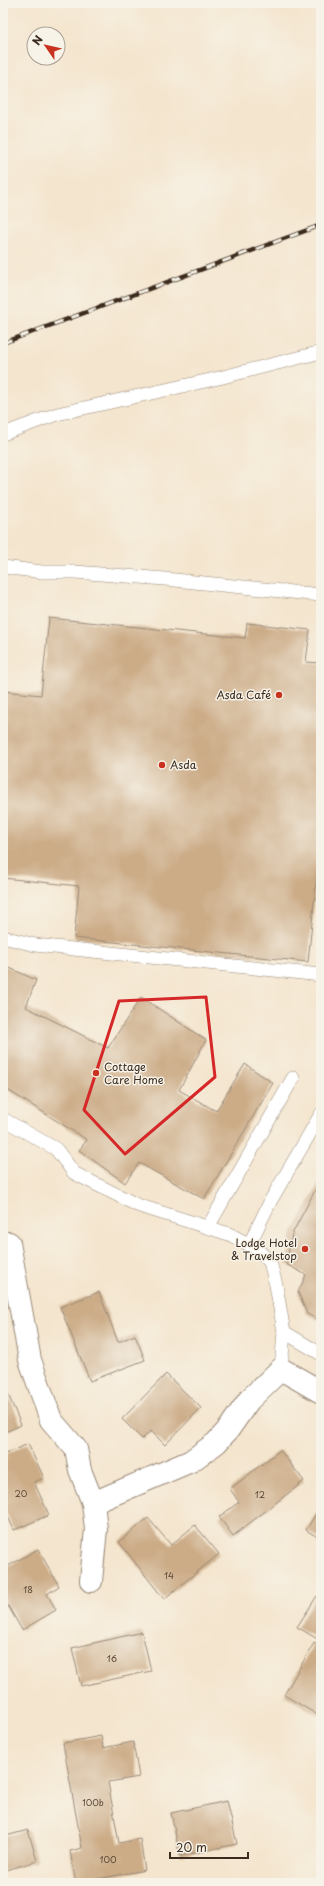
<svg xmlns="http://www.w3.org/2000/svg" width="324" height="1886" font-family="'Playpen Sans',sans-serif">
  <rect width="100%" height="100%" fill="#f7f3e8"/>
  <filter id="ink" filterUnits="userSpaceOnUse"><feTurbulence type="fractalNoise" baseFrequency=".025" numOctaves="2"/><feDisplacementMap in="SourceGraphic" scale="8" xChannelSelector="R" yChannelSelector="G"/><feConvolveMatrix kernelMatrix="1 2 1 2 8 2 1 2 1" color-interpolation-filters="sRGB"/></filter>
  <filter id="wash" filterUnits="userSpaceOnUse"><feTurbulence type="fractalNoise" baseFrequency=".012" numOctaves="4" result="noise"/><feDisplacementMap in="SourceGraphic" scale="16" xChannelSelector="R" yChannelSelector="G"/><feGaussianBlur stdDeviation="0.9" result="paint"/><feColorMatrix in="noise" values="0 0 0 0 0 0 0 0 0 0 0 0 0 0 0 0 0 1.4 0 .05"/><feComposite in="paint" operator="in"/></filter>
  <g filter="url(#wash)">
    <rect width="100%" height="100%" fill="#f4e5ce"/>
    <g id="blocks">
      <g fill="#ccac87">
        <polygon points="49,618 245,638 247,623 310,630 306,662 321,663 321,835 308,962 74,938 79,886 3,878 3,691 41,695"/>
        <polygon points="3,965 36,980 26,1007 108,1048 141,997 206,1040 179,1090 216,1111 245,1064 273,1083 204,1199 139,1163 125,1183 79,1150 87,1140 3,1087"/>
        <polygon points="321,1179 321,1321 307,1314 298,1292 306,1275 286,1264 292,1234"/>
        <polygon points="99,1292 118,1342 135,1335 145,1360 90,1381 60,1307"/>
        <polygon points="166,1374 201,1408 165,1445 151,1431 142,1439 122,1419"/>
        <polygon points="3,1382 21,1425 3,1433"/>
        <polygon points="28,1444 44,1478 34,1482 49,1515 14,1530 3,1506 3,1455"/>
        <polygon points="280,1450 304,1481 233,1536 219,1517 239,1502 230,1489"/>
        <polygon points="321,1505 321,1539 306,1530"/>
        <polygon points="148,1518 171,1545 195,1525 219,1554 164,1599 119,1542"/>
        <polygon points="38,1549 59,1586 47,1594 56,1610 22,1630 3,1597 3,1569"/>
        <polygon points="317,1596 321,1599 321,1641 297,1627"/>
        <polygon points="142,1632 151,1671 81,1686 72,1648"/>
        <polygon points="314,1643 321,1647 321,1717 284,1695"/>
        <polygon points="101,1736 103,1748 133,1742 139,1777 108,1782 119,1843 140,1839 145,1870 76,1883 70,1851 82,1848 63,1743"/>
        <polygon points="227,1801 237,1844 180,1856 171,1813"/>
        <polygon points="3,1828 6,1836 28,1830 37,1861 3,1871"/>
      </g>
    </g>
  </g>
  <g filter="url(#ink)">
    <use href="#blocks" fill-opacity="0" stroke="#988876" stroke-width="1"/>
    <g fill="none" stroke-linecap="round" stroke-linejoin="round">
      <g stroke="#988876" stroke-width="14">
        <g id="lane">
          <polyline points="3,434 57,414 219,378 321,352"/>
          <polyline points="3,567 42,572 75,572 165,579 321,595"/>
          <polyline points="3,937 35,945 321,975"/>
          <polyline points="3,1119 56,1149 74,1173 137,1205 229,1234 256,1248 270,1262 276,1285 284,1332 281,1369"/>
          <polyline points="208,1227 293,1078"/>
          <polyline points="249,1245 271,1200 321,1114"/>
          <polyline points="284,1332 321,1354"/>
        </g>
      </g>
      <g stroke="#988876" stroke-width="24">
        <g id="street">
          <polyline points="9,1243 30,1360 51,1420 76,1449 80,1470 93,1503 96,1529 91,1581"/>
          <polyline points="93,1503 191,1461 216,1443 228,1430 249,1400 281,1369 321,1392"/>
        </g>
      </g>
      <use href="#lane" stroke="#fff" stroke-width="13"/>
      <use href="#street" stroke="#fff" stroke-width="22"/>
      <g stroke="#3b2a1e" stroke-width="4.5">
        <polyline id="rail" points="3,343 321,225"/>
      </g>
      <use href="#rail" stroke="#f7f3e8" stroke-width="3" stroke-dasharray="9" stroke-linecap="butt"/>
    </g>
  </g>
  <path fill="none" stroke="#d62828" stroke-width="3" stroke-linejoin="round" d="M206,997L215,1077L125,1154L84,1110L119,1001Z"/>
  <g fill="#c8321e" stroke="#f7f3e8" stroke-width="1.5">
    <circle cx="279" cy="695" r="4"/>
    <circle cx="162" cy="765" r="4"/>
    <circle cx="96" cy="1073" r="4"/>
    <circle cx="305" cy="1249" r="4"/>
  </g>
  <g text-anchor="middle" stroke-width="3" stroke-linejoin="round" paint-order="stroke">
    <g font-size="9" fill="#5f4a38">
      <text x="21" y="1497">20</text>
      <text x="260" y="1498">12</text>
      <text x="169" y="1579">14</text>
      <text x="28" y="1593">18</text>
      <text x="112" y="1662">16</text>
      <text x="93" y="1806">100b</text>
      <text x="108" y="1863">100</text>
    </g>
    <g font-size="11" fill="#3b2a1e" stroke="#f7f3e8" text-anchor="end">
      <text x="271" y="699">Asda Café</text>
      <text x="170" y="769" text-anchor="start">Asda</text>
      <text x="104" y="1071" text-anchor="start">Cottage<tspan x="104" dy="13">Care Home</tspan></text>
      <text x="297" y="1247">Lodge Hotel<tspan x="297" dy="13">&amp; Travelstop</tspan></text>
    </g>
  </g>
  <rect width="324" height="1886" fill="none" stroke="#f7f3e8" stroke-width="16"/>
  <g transform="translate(46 46) rotate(304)"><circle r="19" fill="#f7f3e8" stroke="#aca397"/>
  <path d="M0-3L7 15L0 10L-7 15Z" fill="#c8321e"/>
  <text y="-6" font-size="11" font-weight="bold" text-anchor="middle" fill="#3b2a1e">N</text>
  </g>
  <path d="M170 1852v6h78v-6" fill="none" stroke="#3b2a1e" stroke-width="2"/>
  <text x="176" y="1852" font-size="12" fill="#3b2a1e" stroke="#f7f3e8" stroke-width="3" paint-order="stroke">20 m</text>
</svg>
